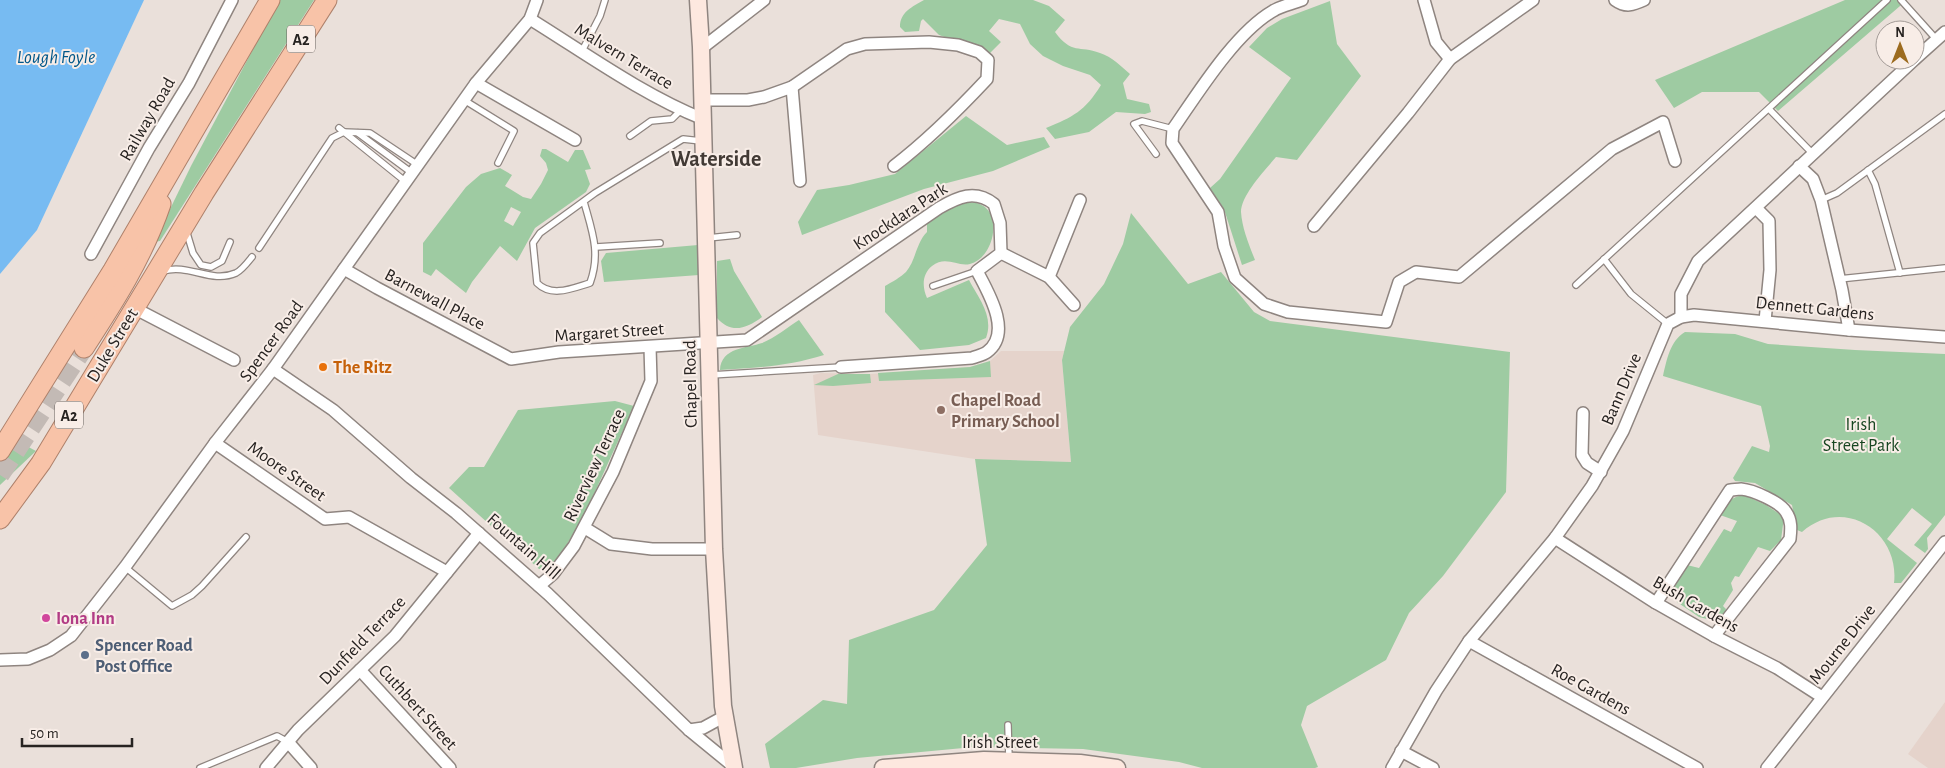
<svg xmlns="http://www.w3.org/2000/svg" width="1945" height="768" font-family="'Alegreya Sans',sans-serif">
  <rect width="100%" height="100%" fill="#eae0da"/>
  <g fill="#e5d3cb">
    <polygon points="1001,351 1064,351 1062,360 1071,462 975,459 818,435 813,375 821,373 870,374 970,367 990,361"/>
    <polygon points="1945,702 1945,768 1928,768 1908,754"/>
  </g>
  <g fill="#9ecba2" fill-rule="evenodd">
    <polygon points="279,0 314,0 160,241 154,242 191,166"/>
    <path d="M924,0H1033L1049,6L1065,20L1055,32C1072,55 1079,45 1100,53C1112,57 1121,66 1130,74L1123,83L1127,99L1149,104L1151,112L1145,114L1116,112L1089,132L1055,139L1046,128C1073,117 1085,111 1101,85L1090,75L1063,66L1043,56L1030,44L1020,24L999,19L989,31L1001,42L990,53L939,35L923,19L921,21L919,31L905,32L900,27C900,12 912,7 924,0Z"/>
    <polygon points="1845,0 1907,0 1778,111 1759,92 1702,92 1674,108 1655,80"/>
    <path d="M1330,1L1337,44L1361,76L1297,160L1276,157C1265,170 1241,195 1241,212C1242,228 1249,245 1255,260L1242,265L1224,209L1210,188L1220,179L1291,78L1249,47L1267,28L1282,19Z"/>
    <polygon points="966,116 1007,145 1044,137 1050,147 993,171 924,189 802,235 798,222 817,190 849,185 895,174"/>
    <path d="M542,149H546L568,162L575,150H583L591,169L585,170L590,184L586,192L535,228L517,261L500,246L472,282L466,293L436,269L431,276L423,272V243L466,187L481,174L500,168L512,175L505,186L523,197L531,199L541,184L548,170L546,163L540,156ZM511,207L521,212L513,226L504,221Z"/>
    <path d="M970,202C979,203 985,205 990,213C999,230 989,259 970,264C957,267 946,255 932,266C922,274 922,287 927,298L969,280C979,299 994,316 986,338L969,345L920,350L885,312V286C892,282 901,277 906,272C916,260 916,243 927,232V223L951,207Z"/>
    <polygon points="1131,213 1188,284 1221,272 1254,312 1270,321 1510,352 1506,492 1443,576 1409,613 1386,660 1307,706 1301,725 1318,767 1315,768 1202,768 1179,762 1083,749 974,747 857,758 796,768 770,768 765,744 823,700 847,704 849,640 934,610 987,545 975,459 1071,462 1062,360 1070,327 1104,284 1123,244"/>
    <polygon points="698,245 699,275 604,282 601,261 606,253"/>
    <path d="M730,259L734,271L762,317C746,329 731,334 717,318V261Z"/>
    <path d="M799,320L824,355C789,366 755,368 720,370C721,347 748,348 762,343C775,338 788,327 799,320Z"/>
    <path d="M1685,332L1735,334L1768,344L1855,350L1945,354V515L1927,538L1928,549L1925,553L1914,545L1932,524L1912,508L1887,539L1917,563L1901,583H1894C1900,532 1844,495 1802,532L1797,530L1792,505L1755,483L1735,481L1733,478L1752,446L1769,452L1770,446L1761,406L1663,376C1667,359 1670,341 1685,332Z"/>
    <polygon points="990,361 991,377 879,381 878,373 970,367"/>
    <polygon points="838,374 870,374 871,383 833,386 814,385"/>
    <polygon points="615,401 634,406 584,516 552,569 539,569 449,488 469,467 484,467 518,410"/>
    <polygon points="17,441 36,451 0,485 0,470"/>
    <path d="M1744,495L1766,505L1784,517L1781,540L1770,551L1758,547L1739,577L1735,576L1731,583L1733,590L1723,606L1726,609L1724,616L1718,620H1711L1699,617L1677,602L1672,585L1687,565L1699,568L1724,529L1731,532L1737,521L1720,515C1727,503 1730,497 1744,495Z"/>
  </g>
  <polygon fill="#77bbf2" points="0,0 144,0 37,230 0,274"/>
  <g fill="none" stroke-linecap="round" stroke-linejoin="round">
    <polyline stroke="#c3bab5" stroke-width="19" stroke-dasharray="19 9" stroke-linecap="butt" points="0,475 84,348"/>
    <g stroke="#8f8580" stroke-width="8">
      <g id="service">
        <polyline points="1901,0 1937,40"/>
        <polyline points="582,51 600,16 605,0"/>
        <polyline points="464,100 514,131 498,163"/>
        <polyline points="1769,109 1813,154"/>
        <polyline points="339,128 406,182"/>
        <polyline points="358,133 412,173"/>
        <polyline points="630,136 651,121 672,119 681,110"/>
        <polyline points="1156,154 1134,124 1142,121 1173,129"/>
        <polyline points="1868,170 1875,184 1900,273"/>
        <polyline points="1821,200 1837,193 1945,114"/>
        <path d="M584,202C592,231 601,253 590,283C573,288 552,298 537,283L533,243L540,233L595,193L683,139L701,141"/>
        <polyline points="186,230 193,253 201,265 211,267 222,261 230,242"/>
        <polyline points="708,238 737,235"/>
        <polyline points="596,247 660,243"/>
        <polyline points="259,248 332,138 344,132 370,133 418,165"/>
        <polyline points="1604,259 1631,294 1668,324"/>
        <path d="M163,271C189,263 211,284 236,273C242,270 248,262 252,257"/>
        <polyline points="1839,279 1945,268"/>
        <polyline points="1576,285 1887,0"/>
        <polyline points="933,286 977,271"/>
        <polyline points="711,375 841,367"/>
        <polyline points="125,567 172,606 192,595 202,586 246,537"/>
        <polyline points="1008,725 1009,759"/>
        <polyline points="200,768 277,736 288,742"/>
      </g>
    </g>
    <g stroke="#8f8580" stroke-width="14">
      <g id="minor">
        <path d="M1302,0C1292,4 1281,6 1273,11C1235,33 1198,93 1173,129L1172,143L1218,212L1224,246L1235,278L1264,304L1288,312L1386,322L1399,282L1416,272L1459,277L1612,149L1663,122L1675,161"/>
        <polyline points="1424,0 1436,42 1450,59"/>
        <path d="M1615,0C1626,8 1633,5 1644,0"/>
        <path d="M530,19C585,53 643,95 703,119"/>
        <polyline points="701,47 706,45 764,0"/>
        <polyline points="1915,59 1945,32"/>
        <polyline points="476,83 575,140"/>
        <polyline points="792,87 800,181"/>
        <path d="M702,100H748L764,97L792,87L847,49L865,44L929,42L958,45L979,52L988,60L987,79C958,110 928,140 894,166"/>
        <polyline points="1799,166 1813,179 1821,200 1842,290 1849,330"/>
        <polyline points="1756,208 1769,221 1770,270 1765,321"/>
        <polyline points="1314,226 1408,113 1450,59 1533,0"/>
        <polyline points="1001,253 1049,277 1074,305"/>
        <polyline points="91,254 149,148 189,83 232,0"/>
        <path d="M344,269L377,288L511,359L559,352L747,340L939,208C958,197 975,189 994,204L1000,223L1001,253L977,271C988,292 1013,333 987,352C983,355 977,356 972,358L841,367"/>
        <polyline points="1049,277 1080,200"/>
        <polyline points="134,308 234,360"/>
        <polyline points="1681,317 1681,294 1698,261 1914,60"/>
        <polyline points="273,369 333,410 411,478 456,513 548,594 689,730 733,766"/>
        <polyline points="1583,413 1582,455 1587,463 1601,472"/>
        <polyline points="215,443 325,519 349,517 447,572"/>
        <polyline points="585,528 611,544 652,549 714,549"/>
        <polyline points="1555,538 1656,603 1714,636 1777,668 1822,697"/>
        <polyline points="539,586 553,574 574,546 613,472 651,381 650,347"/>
        <path d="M1656,603L1730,490C1733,490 1738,489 1741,489C1753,490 1780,502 1786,512C1792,520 1791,530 1790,539L1714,636"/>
        <polyline points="1469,641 1697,768"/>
        <polyline points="0,660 28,659 50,650 71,636 125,567 215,443 273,369 476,83 530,19 537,0"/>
        <polyline points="360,670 450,768"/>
        <polyline points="689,730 703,728 725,716"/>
        <polyline points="288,742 311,768"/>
        <polyline points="1401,751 1433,768"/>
        <polyline points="266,768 298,730 395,636 479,533"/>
        <polyline points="1392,768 1436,691 1469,641 1555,538 1592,486 1623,431 1668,324 1681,317 1694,315 1849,330 1945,337"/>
        <polyline points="1767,768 1945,542"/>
      </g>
    </g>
    <g stroke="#8f8580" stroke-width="19">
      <g id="secondary">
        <polyline points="698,0 701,47 714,549 723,706 734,768"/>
        <polyline points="883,768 984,760 1080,763 1117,768"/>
      </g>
    </g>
    <g stroke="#ae816b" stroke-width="21">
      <g id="trunk">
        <path d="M84,348C114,302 143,257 161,204"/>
        <polyline points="0,451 113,270 270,0"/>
        <polyline points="0,519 41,463 204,193 327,0"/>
      </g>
    </g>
    <use href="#service" stroke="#fff" stroke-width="5.5"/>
    <use href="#minor" stroke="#fff" stroke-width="11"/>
    <use href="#secondary" stroke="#fde8df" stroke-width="16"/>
    <use href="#trunk" stroke="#f8c3a8" stroke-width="19"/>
  </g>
  <circle fill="#e8710a" stroke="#f8ede7" stroke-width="2" cx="323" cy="367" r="5"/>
  <circle fill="#8d6e63" stroke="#f8ede7" stroke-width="2" cx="941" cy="410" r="5"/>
  <circle fill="#d1479c" stroke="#f8ede7" stroke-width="2" cx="46" cy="618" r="5"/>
  <circle fill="#5c6f8a" stroke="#f8ede7" stroke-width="2" cx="85" cy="655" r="5"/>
  <g text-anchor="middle" stroke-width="4" stroke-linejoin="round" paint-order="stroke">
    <g fill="#f8ede7" stroke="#66605c" stroke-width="1">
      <rect x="287" y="25.5" width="28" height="27" rx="4"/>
      <rect x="55" y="401.5" width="28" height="27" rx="4"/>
    </g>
    <g font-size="16" font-weight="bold" fill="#272321">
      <text x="301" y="45">A2</text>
      <text x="69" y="421">A2</text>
    </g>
    <g font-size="18" fill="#272321" stroke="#f8ede7">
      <text transform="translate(624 56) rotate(31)" y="6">Malvern Terrace</text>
      <text transform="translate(147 119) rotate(-60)" y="6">Railway Road</text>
      <text transform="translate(900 216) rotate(-33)" y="6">Knockdara Park</text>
      <text transform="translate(435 299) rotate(28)" y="6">Barnewall Place</text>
      <text transform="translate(1815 308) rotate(6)" y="6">Dennett Gardens</text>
      <text transform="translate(609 332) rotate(-4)" y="6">Margaret Street</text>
      <text transform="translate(271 341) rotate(-54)" y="6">Spencer Road</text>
      <text transform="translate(112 345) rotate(-59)" y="6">Duke Street</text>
      <text transform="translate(690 384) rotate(-91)" y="6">Chapel Road</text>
      <text transform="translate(1621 389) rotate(-67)" y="6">Bann Drive</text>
      <text transform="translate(594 465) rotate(-65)" y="6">Riverview Terrace</text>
      <text transform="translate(287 471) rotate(35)" y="6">Moore Street</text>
      <text transform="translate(524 546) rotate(41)" y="6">Fountain Hill</text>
      <text transform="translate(1696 604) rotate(30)" y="6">Bush Gardens</text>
      <text transform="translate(362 640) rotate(-46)" y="6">Dunfield Terrace</text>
      <text transform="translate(1842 644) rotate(-52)" y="6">Mourne Drive</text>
      <text transform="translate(1591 689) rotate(29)" y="6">Roe Gardens</text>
      <text transform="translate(418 707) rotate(48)" y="6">Cuthbert Street</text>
      <text x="1000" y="748">Irish Street</text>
    </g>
    <g font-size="18" font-weight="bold" fill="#c56008" stroke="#f8ede7" text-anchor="start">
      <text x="333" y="373">The Ritz</text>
    </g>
    <g font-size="18" font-weight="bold" fill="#785e54" stroke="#f8ede7" text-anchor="start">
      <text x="951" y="406">Chapel Road<tspan x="951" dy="21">Primary School</tspan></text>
    </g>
    <g font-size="18" fill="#184621" stroke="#f8ede7">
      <text x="1861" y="430">Irish<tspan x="1861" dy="21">Street Park</tspan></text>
    </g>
    <g font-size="18" font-weight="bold" fill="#b23c85" stroke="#f8ede7" text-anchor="start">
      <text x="56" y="624">Iona Inn</text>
    </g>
    <g font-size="18" font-weight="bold" fill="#4e5e75" stroke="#f8ede7" text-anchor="start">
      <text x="95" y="651">Spencer Road<tspan x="95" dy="21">Post Office</tspan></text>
    </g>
    <g font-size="19" font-style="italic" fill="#005789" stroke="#f8ede7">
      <text x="56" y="63">Lough Foyle</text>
    </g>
    <g font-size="22" font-weight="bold" fill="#423a35" stroke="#f8ede7">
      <text x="716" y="166">Waterside</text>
    </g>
  </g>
  <g transform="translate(1900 45)"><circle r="24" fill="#f8ede7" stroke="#a49c98"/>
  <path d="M0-4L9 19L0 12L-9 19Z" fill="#9c6b1f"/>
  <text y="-8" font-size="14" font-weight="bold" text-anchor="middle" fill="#272321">N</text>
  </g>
  <path d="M22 738v8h110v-8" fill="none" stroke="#272321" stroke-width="2.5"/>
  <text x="30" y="738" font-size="15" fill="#272321" stroke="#f8ede7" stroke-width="4" paint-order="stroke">50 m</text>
</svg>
